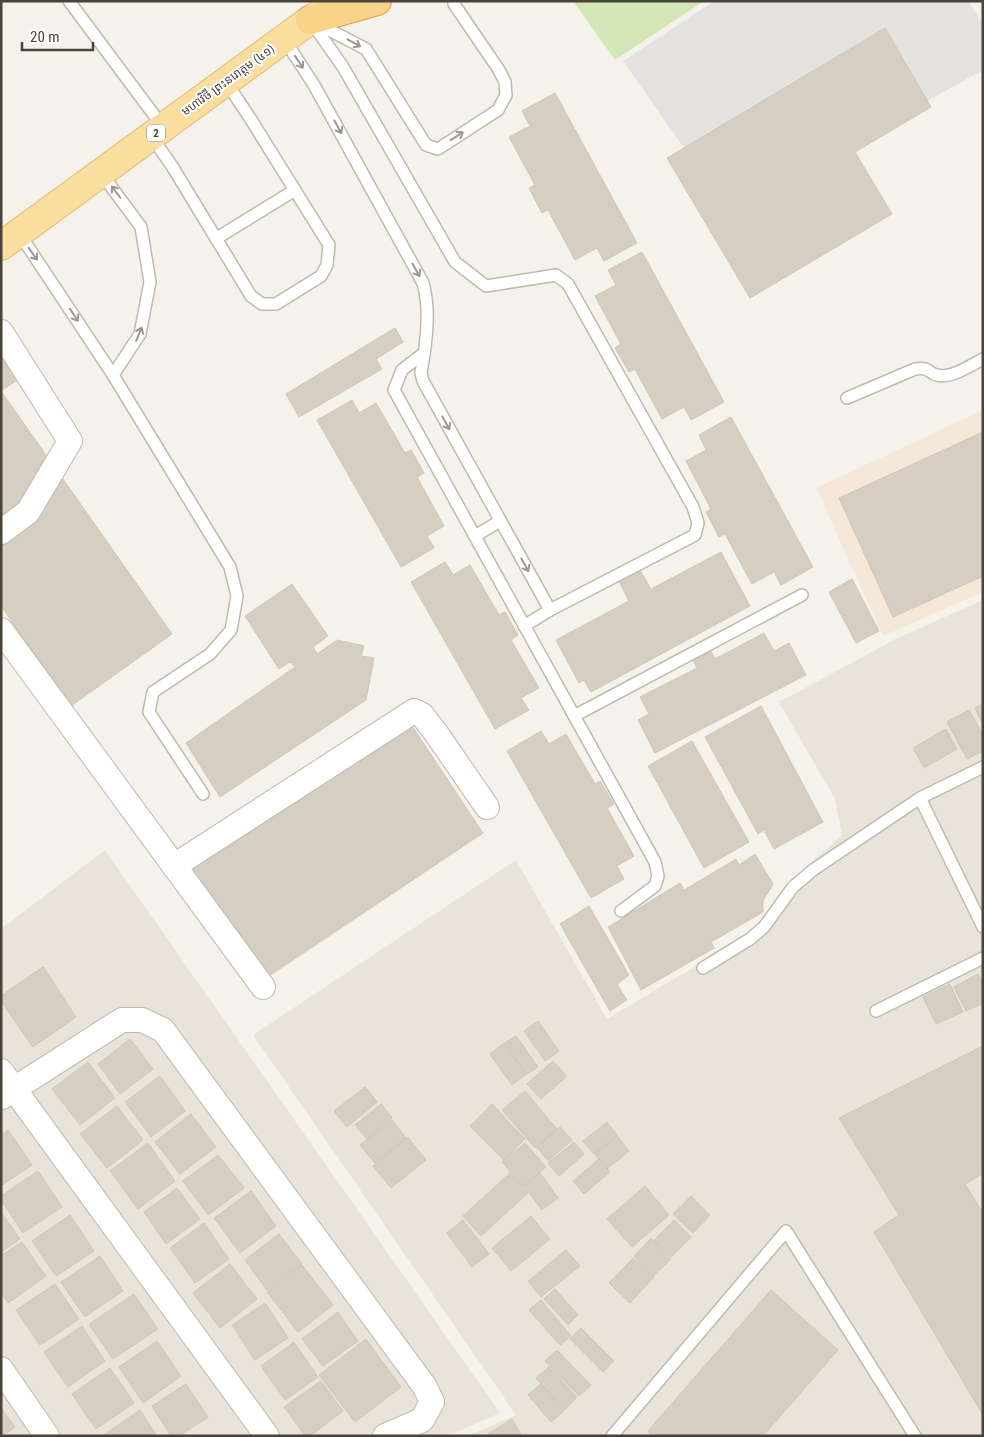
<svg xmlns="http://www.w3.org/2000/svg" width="984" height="1437" font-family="'Roboto Condensed','Noto Sans Khmer',sans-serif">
  <rect width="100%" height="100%" fill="#f5f2ec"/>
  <g fill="#e9e4da">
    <polygon points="983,600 983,1436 467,1436 516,1415 253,1035 516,860 607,1019 746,936 761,924 792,880 842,835 835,799 779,702 896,639"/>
    <polygon points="105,850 500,1413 447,1436 1,1436 1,929"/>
  </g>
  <polygon fill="#f5e8d9" points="983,410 983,592 883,636 816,488"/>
  <polygon fill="#d3e7b7" points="573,1 704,1 615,60"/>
  <polygon fill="#e4e2e0" points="714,1 968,1 983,24 983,70 927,101 884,28 684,148 623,61"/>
  <g fill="#d6cec2" stroke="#d1c5b5">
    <polygon points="885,28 931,107 855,152 892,214 750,298 667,158"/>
    <polygon points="555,93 637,243 604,261 597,248 575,260 548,210 542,213 529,188 535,185 509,137 530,126 522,111"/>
    <polygon points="642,252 724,402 691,420 684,407 662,419 635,369 629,372 615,348 621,344 595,296 616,285 608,270"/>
    <polygon points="395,328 403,342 376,359 382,369 299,417 286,394"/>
    <polygon points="1,345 23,376 1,391 172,634 71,706 1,606"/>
    <polygon points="352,400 359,413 376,403 405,453 411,450 424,473 417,477 444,526 427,536 434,548 401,567 317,420"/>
    <polygon points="731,417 813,567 781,585 774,572 752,584 725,534 719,537 706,512 711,509 686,461 706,450 699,435"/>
    <polygon points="983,432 983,576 893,617 839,498"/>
    <polygon points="721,552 750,606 591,692 584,680 579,683 556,640 629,601 619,581 640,570 651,589"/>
    <polygon points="445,562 453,575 470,565 499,615 505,612 518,635 511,640 539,688 521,698 529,710 495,729 411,582"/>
    <polygon points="852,579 879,631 856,643 829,592"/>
    <polygon points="292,584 328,636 313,647 317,654 337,640 364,646 361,656 374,658 366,700 220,797 186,743 295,667 290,662 279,669 245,616"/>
    <polygon points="764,633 774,651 789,643 806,675 655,753 638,720 649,714 640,697 697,668 693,660 711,651 715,659"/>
    <polygon points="983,704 983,725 975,708"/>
    <polygon points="761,706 823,822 774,849 764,830 758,834 705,737"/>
    <polygon points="969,710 983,735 983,751 967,759 947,722"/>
    <polygon points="406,717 483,833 266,978 188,863"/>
    <polygon points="946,729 957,749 924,768 913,748"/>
    <polygon points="541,731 549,744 566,734 595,784 600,781 614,804 607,808 634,856 617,866 624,879 591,898 507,751"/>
    <polygon points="692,741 749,842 704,868 648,766"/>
    <polygon points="755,854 773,884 763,901 763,912 711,942 714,948 641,990 608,927 680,883 684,890 736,859 739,865"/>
    <polygon points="589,906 629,975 617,984 627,1000 610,1011 560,924"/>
    <polygon points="43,967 76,1017 33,1047 1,1001 1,996"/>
    <polygon points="978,974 983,983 983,1003 966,1011 954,987"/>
    <polygon points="950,984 963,1012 936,1024 923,997"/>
    <polygon points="538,1021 559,1051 545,1061 524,1031"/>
    <polygon points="516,1036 538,1067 527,1074 505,1043"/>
    <polygon points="130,1039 153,1069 120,1094 98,1064"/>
    <polygon points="504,1043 526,1074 512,1085 490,1054"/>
    <polygon points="983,1046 983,1173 965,1184 983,1213 983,1415 874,1232 899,1215 839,1118"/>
    <polygon points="553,1061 567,1076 541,1099 527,1084"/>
    <polygon points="88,1062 115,1098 80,1125 52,1089"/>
    <polygon points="160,1076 185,1111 151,1137 125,1102"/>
    <polygon points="365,1087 377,1102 347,1127 334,1111"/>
    <polygon points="525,1091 557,1129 535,1148 502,1110"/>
    <polygon points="381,1104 392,1118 367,1139 355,1125"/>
    <polygon points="492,1104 525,1139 504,1160 470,1126"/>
    <polygon points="117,1106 143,1140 107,1168 80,1134"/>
    <polygon points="191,1114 216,1147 180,1174 155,1142"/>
    <polygon points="392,1120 406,1138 375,1163 360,1145"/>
    <polygon points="607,1122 617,1135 594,1154 583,1141"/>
    <polygon points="560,1127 572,1140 548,1161 537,1147"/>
    <polygon points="8,1130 32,1165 1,1186 1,1135"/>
    <polygon points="617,1136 629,1151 607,1169 595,1154"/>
    <polygon points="408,1137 426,1160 391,1188 373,1166"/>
    <polygon points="574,1142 584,1154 559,1176 548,1163"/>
    <polygon points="148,1143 175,1181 138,1209 110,1171"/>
    <polygon points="525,1143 546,1167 523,1186 502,1162"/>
    <polygon points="218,1155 244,1188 208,1215 183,1181"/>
    <polygon points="599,1159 610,1172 584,1194 573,1181"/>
    <polygon points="38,1171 62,1207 23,1233 1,1200 1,1196"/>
    <polygon points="510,1173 528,1193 481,1236 463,1216"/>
    <polygon points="540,1173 558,1198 542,1210 524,1186"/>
    <polygon points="645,1186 669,1215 632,1247 607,1219"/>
    <polygon points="177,1188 200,1219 166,1244 144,1212"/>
    <polygon points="251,1191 276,1226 240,1253 214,1218"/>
    <polygon points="691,1196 710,1215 693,1233 673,1214"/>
    <polygon points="1,1212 20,1239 1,1252"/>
    <polygon points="70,1215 94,1251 56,1276 32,1241"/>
    <polygon points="531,1216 550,1239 511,1271 492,1248"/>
    <polygon points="463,1220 489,1254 472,1267 447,1233"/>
    <polygon points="674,1220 691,1237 671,1257 654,1240"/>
    <polygon points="204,1223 229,1259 195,1283 170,1248"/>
    <polygon points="279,1234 302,1264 267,1290 245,1260"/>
    <polygon points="651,1238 671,1259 653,1276 634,1256"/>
    <polygon points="22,1242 46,1276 8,1303 1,1293 1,1256"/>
    <polygon points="566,1250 580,1266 541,1297 528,1281"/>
    <polygon points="100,1256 123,1291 85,1317 61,1282"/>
    <polygon points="633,1258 654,1277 630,1303 609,1283"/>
    <polygon points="230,1264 257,1299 220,1328 193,1293"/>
    <polygon points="302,1265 333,1305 298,1332 267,1292"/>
    <polygon points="55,1284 79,1319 40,1345 16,1310"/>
    <polygon points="555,1289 578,1315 568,1325 544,1299"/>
    <polygon points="771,1290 838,1350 763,1436 653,1436 648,1431"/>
    <polygon points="134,1294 158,1329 113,1359 89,1324"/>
    <polygon points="541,1300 571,1336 560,1345 529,1310"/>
    <polygon points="265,1303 288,1338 255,1360 232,1325"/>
    <polygon points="338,1312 358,1341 323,1366 302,1339"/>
    <polygon points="82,1326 105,1361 68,1387 44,1352"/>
    <polygon points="581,1328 614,1361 603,1372 570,1339"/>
    <polygon points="366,1339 401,1387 355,1422 319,1375"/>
    <polygon points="157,1341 181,1376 143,1403 119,1367"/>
    <polygon points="294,1342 318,1377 285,1400 261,1366"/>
    <polygon points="557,1350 591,1385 579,1396 545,1361"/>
    <polygon points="549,1367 577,1397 565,1410 536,1378"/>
    <polygon points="110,1368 134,1403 96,1429 72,1394"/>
    <polygon points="321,1381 343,1411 310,1436 305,1436 284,1407"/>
    <polygon points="186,1384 208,1417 179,1436 171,1436 152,1406"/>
    <polygon points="541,1384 564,1411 551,1422 528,1395"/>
    <polygon points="1,1408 15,1427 2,1436 1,1436"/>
    <polygon points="140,1410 157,1436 102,1436"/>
    <polygon points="512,1419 522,1436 485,1436"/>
  </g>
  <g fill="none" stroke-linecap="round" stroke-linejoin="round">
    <g stroke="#c0baae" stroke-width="14">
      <g id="service">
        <polyline points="69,1 163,127"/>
        <polyline points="314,22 366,49 426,145 438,149 498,110 506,95 505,82 499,70 454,4 454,1"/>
        <path d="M284,39L314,85L423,283C431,312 426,344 421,373L423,381L550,610L695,535L698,523L693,507L568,284L556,275L486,286L455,262L343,67L310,20"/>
        <polyline points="151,136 172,166 251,296 262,304 276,304 321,276 327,265 329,245 250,118 226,82"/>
        <polyline points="101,173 141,227 150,282 140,334 113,375"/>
        <polyline points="19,233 113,375 230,567 237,596 231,630 210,654 153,692 149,712 203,794"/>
        <polyline points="217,238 295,190"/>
        <polyline points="424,353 402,370 394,390 655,862 658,876 655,886 621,911"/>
        <path d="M847,398L915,369C932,367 927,373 937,375C951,379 971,365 983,359"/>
        <polyline points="475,536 500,521"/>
        <polyline points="524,626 550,610"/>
        <polyline points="574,716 802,595"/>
        <polyline points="920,798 983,927"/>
        <polyline points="703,968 750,939 764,927 793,887 813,870 920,798 983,767"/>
        <polyline points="876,1011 983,958"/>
        <polyline points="612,1436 786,1231 915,1436"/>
      </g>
    </g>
    <g stroke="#c0baae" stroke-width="26">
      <g id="minor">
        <polyline points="1,332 70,441 28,512 1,532"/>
        <polyline points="1,630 263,987"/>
        <polyline points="174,866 414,711 422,715 436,733 487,807"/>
        <polyline points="1,1071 14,1089 122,1020 142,1020 163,1030 425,1387 432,1402 422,1420 385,1436"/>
        <polyline points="2,1097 14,1089 267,1436"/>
        <polyline points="1,1369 47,1436"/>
      </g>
    </g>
    <g stroke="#dfbb70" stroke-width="30">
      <polyline id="primary" points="1,246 310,20 330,8"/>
    </g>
    <g stroke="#d79d44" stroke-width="30">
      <polyline id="trunk" points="310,20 377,1"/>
    </g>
    <use href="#service" stroke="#fff" stroke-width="11"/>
    <use href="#minor" stroke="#fff" stroke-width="24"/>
    <use href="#primary" stroke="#fadea0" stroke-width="28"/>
    <use href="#trunk" stroke="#f8d38a" stroke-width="28"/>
  </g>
  <defs><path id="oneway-shaft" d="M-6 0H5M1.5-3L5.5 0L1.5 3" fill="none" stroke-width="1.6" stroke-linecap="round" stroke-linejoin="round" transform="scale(1.25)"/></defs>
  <g stroke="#9b9892">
    <use href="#oneway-shaft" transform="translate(354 43) rotate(28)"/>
    <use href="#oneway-shaft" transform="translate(299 62) rotate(56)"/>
    <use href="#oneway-shaft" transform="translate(338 127) rotate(61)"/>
    <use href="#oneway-shaft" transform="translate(457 136) rotate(-33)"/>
    <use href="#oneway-shaft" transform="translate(116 192) rotate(-127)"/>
    <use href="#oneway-shaft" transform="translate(33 254) rotate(55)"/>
    <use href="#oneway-shaft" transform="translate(416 270) rotate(61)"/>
    <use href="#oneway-shaft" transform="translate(74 315) rotate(57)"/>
    <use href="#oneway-shaft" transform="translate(139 334) rotate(-68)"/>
    <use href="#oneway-shaft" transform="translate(446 423) rotate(61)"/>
    <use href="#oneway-shaft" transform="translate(525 565) rotate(61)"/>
  </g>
  <g text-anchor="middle" stroke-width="4" stroke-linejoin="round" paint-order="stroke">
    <rect fill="#fff" stroke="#807b74" stroke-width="1" x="147" y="124.5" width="18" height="17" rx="4"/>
    <g font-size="11" font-weight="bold" fill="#494339">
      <text x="156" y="137">2</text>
    </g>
    <g font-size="12" fill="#494339" stroke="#fff">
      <text transform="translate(228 80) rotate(-36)" y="4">មហាវិថី ព្រះនរោត្តម (៤១)</text>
    </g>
  </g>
  <rect width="984" height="1437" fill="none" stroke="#494339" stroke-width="5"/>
  <path d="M22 42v8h71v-8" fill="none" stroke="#494339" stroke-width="2.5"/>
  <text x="30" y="42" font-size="15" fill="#494339" stroke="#ffffff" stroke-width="4" paint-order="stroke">20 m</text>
</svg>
